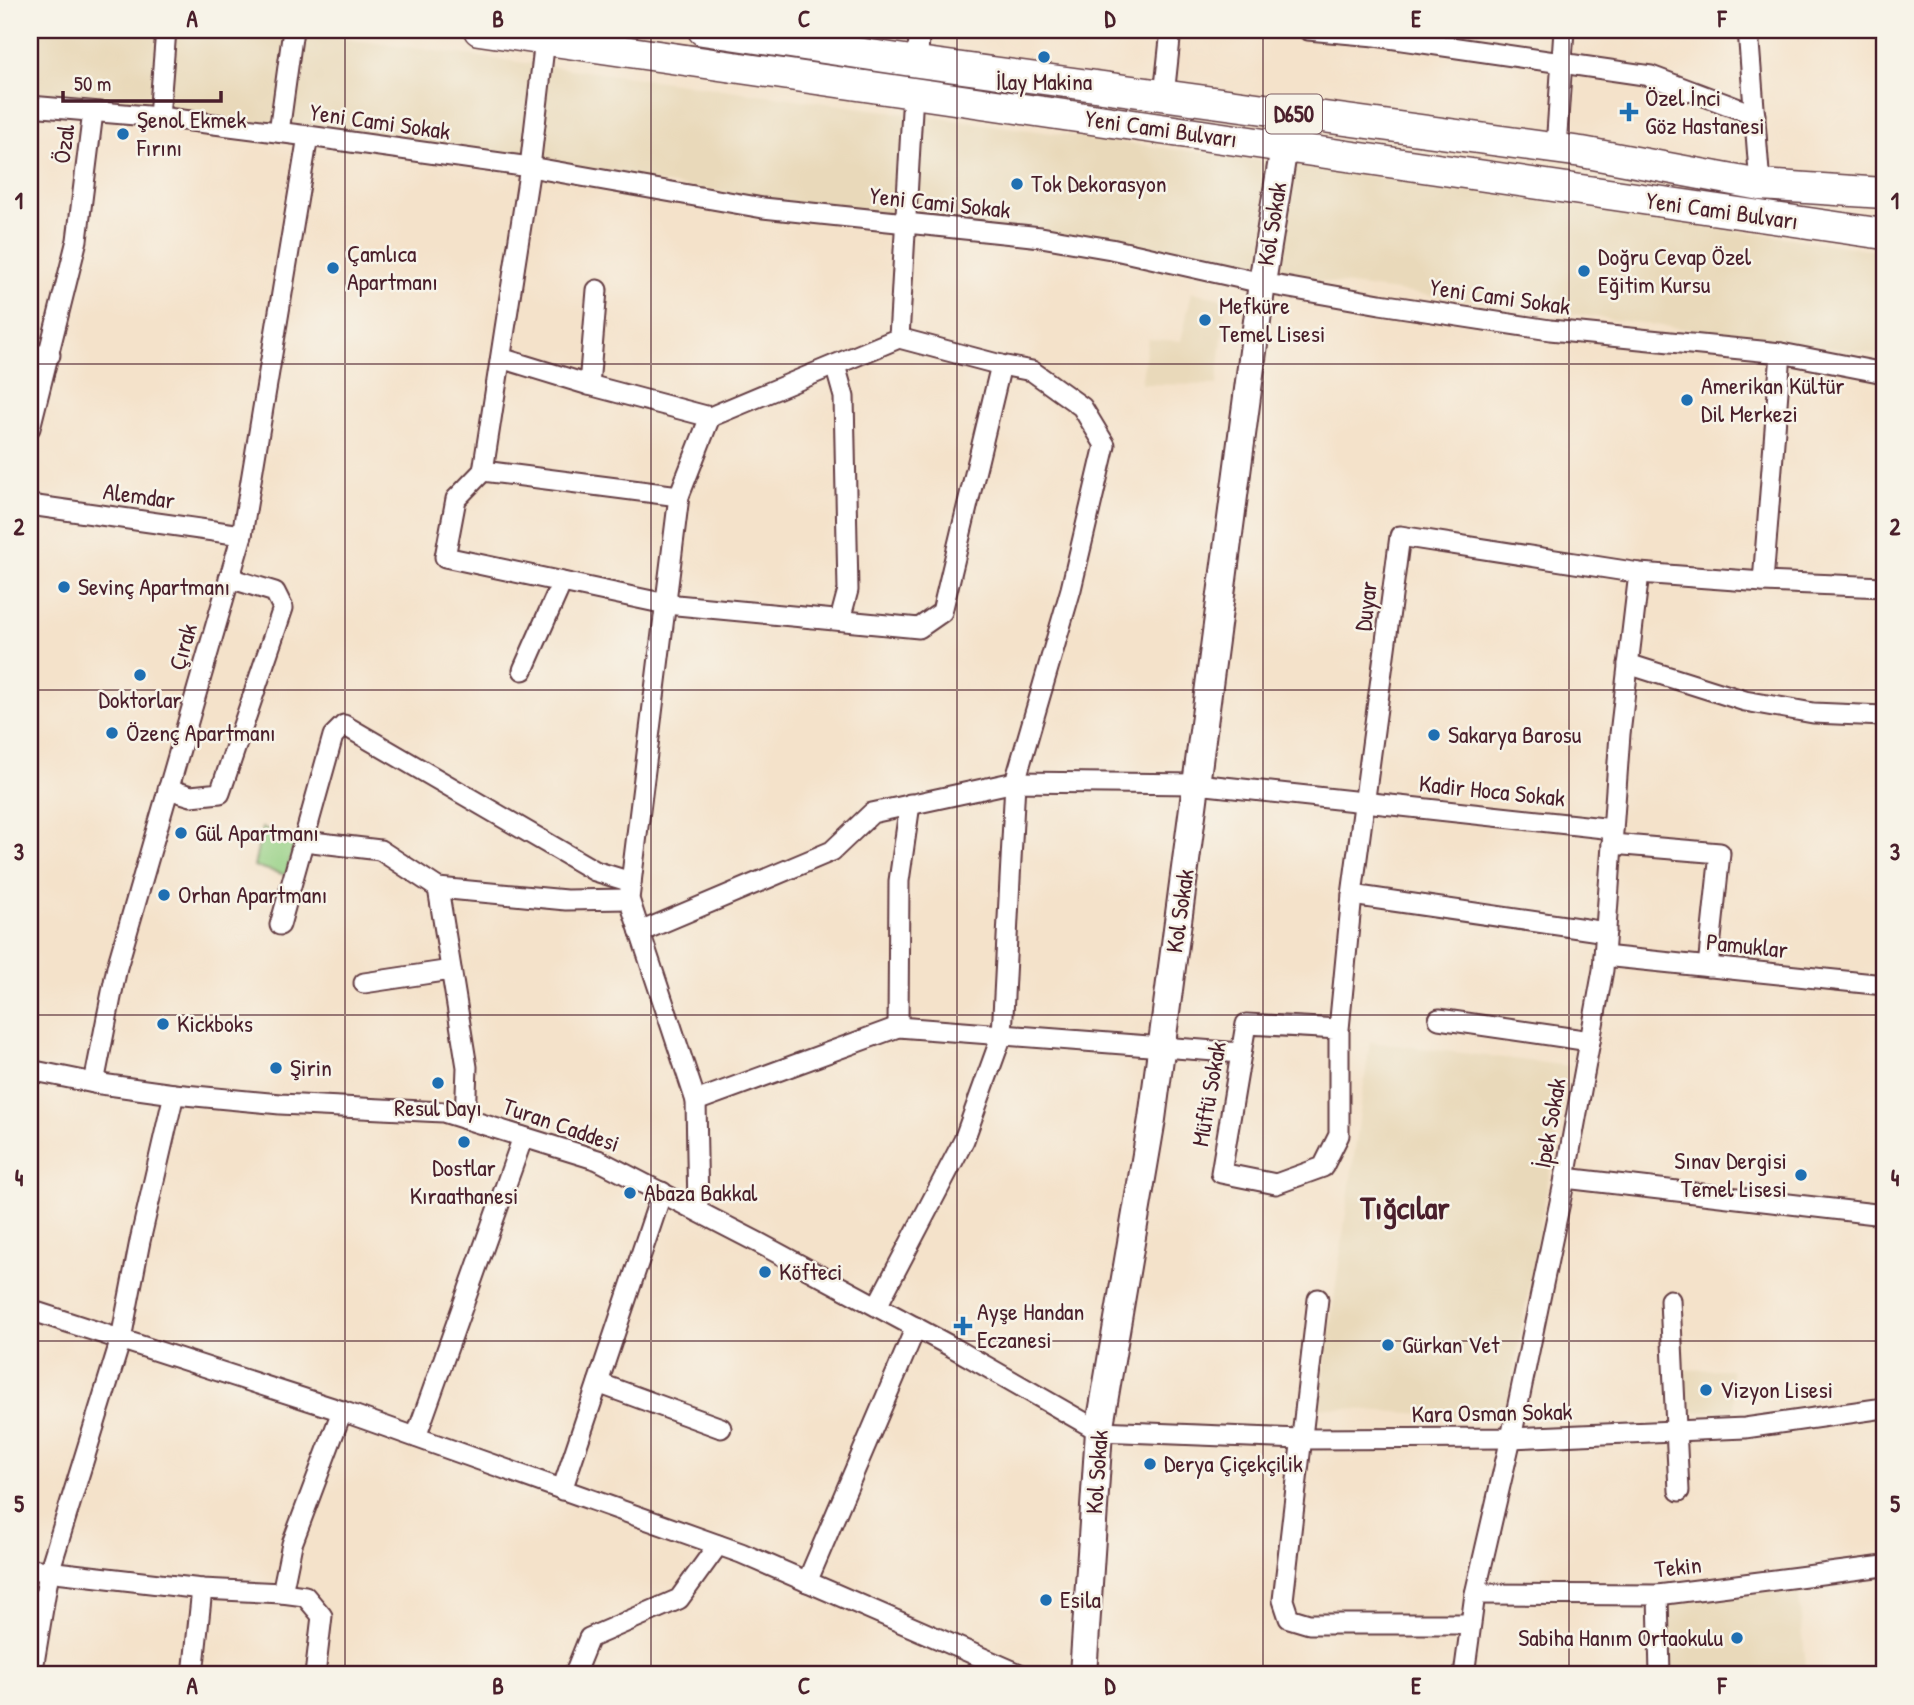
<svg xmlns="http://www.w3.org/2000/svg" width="1914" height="1705" font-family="'Patrick Hand',sans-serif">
  <rect width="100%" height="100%" fill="#f7f3e8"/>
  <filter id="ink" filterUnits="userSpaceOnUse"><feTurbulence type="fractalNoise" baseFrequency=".0143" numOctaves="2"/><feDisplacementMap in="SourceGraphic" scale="14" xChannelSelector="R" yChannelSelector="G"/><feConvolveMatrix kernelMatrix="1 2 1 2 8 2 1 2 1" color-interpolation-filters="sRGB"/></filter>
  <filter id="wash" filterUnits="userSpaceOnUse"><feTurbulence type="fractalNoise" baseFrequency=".00686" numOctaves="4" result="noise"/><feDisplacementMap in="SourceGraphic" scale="28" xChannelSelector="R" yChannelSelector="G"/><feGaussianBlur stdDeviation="1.57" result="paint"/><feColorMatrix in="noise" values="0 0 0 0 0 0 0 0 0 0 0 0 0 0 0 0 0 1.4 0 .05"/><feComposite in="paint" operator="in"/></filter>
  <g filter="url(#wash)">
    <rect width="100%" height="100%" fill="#f4e2ca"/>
    <g fill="#e9d9ba">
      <polygon points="30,30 277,30 1307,167 1884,252 1884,355 1290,277 30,89"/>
      <polygon points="1192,292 1226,300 1217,385 1141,384 1148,339 1181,341"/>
      <polygon points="1370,1042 1569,1066 1505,1419 1319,1407"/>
      <polygon points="1731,1369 1735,1410 1680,1413 1678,1370"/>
      <polygon points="1798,1588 1807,1675 1672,1675 1669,1602"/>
    </g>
    <polygon fill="#95d084" stroke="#707858" stroke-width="2" points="262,828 296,838 286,875 254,866"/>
  </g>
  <g filter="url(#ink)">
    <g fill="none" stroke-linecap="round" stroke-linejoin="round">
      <g stroke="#643c43" stroke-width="23">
        <g id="street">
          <polyline points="1308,30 1375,36 1651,76 1755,115"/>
          <polyline points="1748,30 1760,185"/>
          <polyline points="545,39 530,167 483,471 456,499 445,557 666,604 919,628 942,612 1001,365"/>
          <polyline points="918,62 919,30"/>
          <polyline points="1164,96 1171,30"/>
          <polyline points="30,106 159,117 308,136 530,167 763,208 1041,237 1111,249 1262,283 1380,304 1550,330 1781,353 1884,373"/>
          <polyline points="159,117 166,30"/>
          <polyline points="279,132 293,30"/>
          <polyline points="1556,148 1564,30"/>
          <polyline points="30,355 50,355"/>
          <polyline points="501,358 589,385 710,417"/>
          <polyline points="835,365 844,397 848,590 840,620"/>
          <polyline points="589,385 597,290"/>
          <polyline points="30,428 77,240 93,112"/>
          <polyline points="483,471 679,496"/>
          <polyline points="30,505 242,535"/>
          <polyline points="1763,582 1884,587"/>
          <polyline points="1628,664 1745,701 1813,713 1884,716"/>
          <polyline points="523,670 562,582"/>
          <polyline points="168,789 191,796 220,793 283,608 275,592 229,578"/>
          <polyline points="304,841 380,850 438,888 566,900 629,899"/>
          <polyline points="1612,844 1720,853 1708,967"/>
          <polyline points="438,888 467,1067 465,1119"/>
          <polyline points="1352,895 1606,932"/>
          <polyline points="280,925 333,736 344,725 595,871 631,882"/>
          <polyline points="640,932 832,851 872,813 1015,782 1197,784 1613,829"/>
          <polyline points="1604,956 1884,985"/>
          <polyline points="364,983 451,970"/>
          <polyline points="1439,1019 1590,1041"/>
          <polyline points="898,1027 899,881 910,804"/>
          <polyline points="1339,1029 1246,1024 1221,1173 1276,1184 1323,1167 1339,1135 1339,1029 1352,895 1400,536 1639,573 1763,582 1781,353"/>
          <polyline points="30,1070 94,1083 174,1094 280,1104 443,1112 598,1160 759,1243 954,1348 1099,1431 1301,1439 1511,1438 1745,1428 1884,1408"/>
          <polyline points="94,1083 117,967 242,535 308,136"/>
          <polyline points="696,1101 898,1027 1241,1053"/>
          <polyline points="1565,1178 1884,1215"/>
          <polyline points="698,1211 696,1101 629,899 679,496 710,417 899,338 913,93"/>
          <polyline points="1318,1299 1283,1600 1289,1618 1309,1624 1469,1624"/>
          <polyline points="1670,1300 1679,1491"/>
          <polyline points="877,1306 964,1140 1002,1035 1015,782 1071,589 1105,445 1082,407 1032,371 1001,365 899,338"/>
          <polyline points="30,1310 342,1411 741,1553 1022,1675"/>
          <polyline points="598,1383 721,1428"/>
          <polyline points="416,1437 523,1137"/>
          <polyline points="562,1490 662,1192"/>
          <polyline points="30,1569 202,1589 282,1593 305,1596 322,1616 315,1675"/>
          <polyline points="807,1582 916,1327"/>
          <polyline points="282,1593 292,1544 342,1411"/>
          <polyline points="1475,1594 1658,1595 1884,1566"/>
          <polyline points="1658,1595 1660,1675"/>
          <polyline points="32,1675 49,1572 121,1339 140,1241 174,1094"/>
          <polyline points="193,1675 202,1589"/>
          <polyline points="574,1675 589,1638 679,1599 718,1545"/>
          <polyline points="1464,1675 1475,1594 1511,1438 1565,1178 1603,970 1620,734 1639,573"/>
        </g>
      </g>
      <g stroke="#643c43" stroke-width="30">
        <polyline id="secondary" points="1083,1675 1099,1431 1152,1119 1262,283 1284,147"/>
      </g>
      <g stroke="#643c43" stroke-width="33">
        <g id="primary">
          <polyline points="479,30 1884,234"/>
          <polyline points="703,30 918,62 1582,152 1760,185 1884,193"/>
        </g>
      </g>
      <use href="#street" stroke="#fff" stroke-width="19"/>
      <use href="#secondary" stroke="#fff" stroke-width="26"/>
      <use href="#primary" stroke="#fff" stroke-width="30"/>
    </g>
  </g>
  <path fill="none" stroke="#4a1f2b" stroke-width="2" stroke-opacity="0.55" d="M345,30V1675M651,30V1675M957,30V1675M1263,30V1675M1569,30V1675M30,364H1884M30,690H1884M30,1015H1884M30,1341H1884"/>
  <g fill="#1f6fb2" stroke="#f7f3e8" stroke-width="2.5">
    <circle cx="1044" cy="57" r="7"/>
    <path d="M1625.5 101.5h7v7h7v7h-7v7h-7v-7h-7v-7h7z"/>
    <circle cx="123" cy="134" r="7"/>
    <circle cx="1017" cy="184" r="7"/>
    <circle cx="333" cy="268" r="7"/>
    <circle cx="1584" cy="271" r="7"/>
    <circle cx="1205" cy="320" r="7"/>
    <circle cx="1687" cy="400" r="7"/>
    <circle cx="64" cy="587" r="7"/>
    <circle cx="140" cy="675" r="7"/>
    <circle cx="112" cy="733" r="7"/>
    <circle cx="1434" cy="735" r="7"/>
    <circle cx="181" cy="833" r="7"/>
    <circle cx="164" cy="895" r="7"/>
    <circle cx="163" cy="1024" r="7"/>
    <circle cx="276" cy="1068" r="7"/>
    <circle cx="438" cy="1083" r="7"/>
    <circle cx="464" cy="1142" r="7"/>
    <circle cx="1801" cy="1175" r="7"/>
    <circle cx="630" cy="1193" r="7"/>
    <circle cx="765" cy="1272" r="7"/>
    <path d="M959.5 1315.5h7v7h7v7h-7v7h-7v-7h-7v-7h7z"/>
    <circle cx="1388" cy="1345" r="7"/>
    <circle cx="1706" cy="1390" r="7"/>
    <circle cx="1150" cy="1464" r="7"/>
    <circle cx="1046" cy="1600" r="7"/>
    <circle cx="1737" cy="1638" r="7"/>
  </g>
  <g text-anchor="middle" stroke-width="5" stroke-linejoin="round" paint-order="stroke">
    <rect fill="#f7f3e8" stroke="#7e5f64" stroke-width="2" x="1266" y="94.5" width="56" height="39" rx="5"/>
    <g font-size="23" font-weight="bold" fill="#4a1f2b">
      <text x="1294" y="122">D650</text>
    </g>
    <g font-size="24" fill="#4a1f2b" stroke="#f7f3e8" text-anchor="start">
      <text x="1044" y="90" text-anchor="middle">İlay Makina</text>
      <text x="1645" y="106">Özel İnci<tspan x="1645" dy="28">Göz Hastanesi</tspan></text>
      <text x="137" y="128">Şenol Ekmek<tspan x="137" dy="28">Fırını</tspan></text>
      <text x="1031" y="192">Tok Dekorasyon</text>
      <text x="347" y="262">Çamlıca<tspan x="347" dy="28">Apartmanı</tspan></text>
      <text x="1598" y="265">Doğru Cevap Özel<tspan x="1598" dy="28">Eğitim Kursu</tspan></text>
      <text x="1219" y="314">Mefküre<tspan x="1219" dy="28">Temel Lisesi</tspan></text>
      <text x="1701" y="394">Amerikan Kültür<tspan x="1701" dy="28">Dil Merkezi</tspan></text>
      <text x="78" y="595">Sevinç Apartmanı</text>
      <text x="140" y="708" text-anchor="middle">Doktorlar</text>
      <text x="126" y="741">Özenç Apartmanı</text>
      <text x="1448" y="743">Sakarya Barosu</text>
      <text x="195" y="841">Gül Apartmanı</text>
      <text x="178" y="903">Orhan Apartmanı</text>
      <text x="177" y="1032">Kickboks</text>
      <text x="290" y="1076">Şirin</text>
      <text x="438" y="1116" text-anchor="middle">Resul Dayı</text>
      <text x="1787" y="1169" text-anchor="end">Sınav Dergisi<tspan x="1787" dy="28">Temel Lisesi</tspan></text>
      <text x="464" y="1176" text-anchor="middle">Dostlar<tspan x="464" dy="28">Kıraathanesi</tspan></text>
      <text x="644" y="1201">Abaza Bakkal</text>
      <text x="779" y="1280">Köfteci</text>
      <text x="977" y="1320">Ayşe Handan<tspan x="977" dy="28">Eczanesi</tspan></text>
      <text x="1402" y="1353">Gürkan Vet</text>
      <text x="1720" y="1398">Vizyon Lisesi</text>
      <text x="1164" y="1472">Derya Çiçekçilik</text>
      <text x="1060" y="1608">Esila</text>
      <text x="1723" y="1646" text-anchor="end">Sabiha Hanım Ortaokulu</text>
    </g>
    <g font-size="24" fill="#4a1f2b" stroke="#f7f3e8">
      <text transform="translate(380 122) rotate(8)" y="8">Yeni Cami Sokak</text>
      <text transform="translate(1161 129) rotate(8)" y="8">Yeni Cami Bulvarı</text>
      <text transform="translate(64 144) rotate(-83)" y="8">Özal</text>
      <text transform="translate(940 203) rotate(6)" y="8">Yeni Cami Sokak</text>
      <text transform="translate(1722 211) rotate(8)" y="8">Yeni Cami Bulvarı</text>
      <text transform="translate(1272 224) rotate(-81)" y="8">Kol Sokak</text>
      <text transform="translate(1500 297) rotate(8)" y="8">Yeni Cami Sokak</text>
      <text transform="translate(139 496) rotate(8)" y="8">Alemdar</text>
      <text transform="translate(1366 606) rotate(-83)" y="8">Duyar</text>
      <text transform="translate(183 647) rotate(-74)" y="8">Çırak</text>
      <text transform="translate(1492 791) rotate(6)" y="8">Kadir Hoca Sokak</text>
      <text transform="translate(1180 911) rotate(-82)" y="8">Kol Sokak</text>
      <text transform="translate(1747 946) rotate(6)" y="8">Pamuklar</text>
      <text transform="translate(1209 1094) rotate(-80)" y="8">Müftü Sokak</text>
      <text transform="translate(1550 1123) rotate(-80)" y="8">İpek Sokak</text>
      <text transform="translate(561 1125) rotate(19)" y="8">Turan Caddesi</text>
      <text transform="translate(1492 1413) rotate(-1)" y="8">Kara Osman Sokak</text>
      <text transform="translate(1097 1472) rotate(-86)" y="8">Kol Sokak</text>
      <text transform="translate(1678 1567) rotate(-6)" y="8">Tekin</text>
    </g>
    <g font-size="32" font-weight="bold" fill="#4a1f2b" stroke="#f7f3e8">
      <text x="1405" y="1219">Tığcılar</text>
    </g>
  </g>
  <rect width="1914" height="1705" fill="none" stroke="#f7f3e8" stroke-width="77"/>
  <path d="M63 91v10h158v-10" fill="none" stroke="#4a1f2b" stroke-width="3.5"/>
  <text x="74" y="91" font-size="21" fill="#4a1f2b" stroke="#f7f3e8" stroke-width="5" paint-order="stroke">50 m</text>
  <rect x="38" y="38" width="1838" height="1628" fill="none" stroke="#4a1f2b" stroke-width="2.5"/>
  <g font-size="23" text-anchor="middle" font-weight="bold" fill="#4a1f2b">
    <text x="192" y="27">A</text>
    <text x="498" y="27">B</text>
    <text x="804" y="27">C</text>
    <text x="1110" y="27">D</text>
    <text x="1416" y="27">E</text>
    <text x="1722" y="27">F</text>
    <text x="19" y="209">1</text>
    <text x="1895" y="209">1</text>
    <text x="19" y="535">2</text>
    <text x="1895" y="535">2</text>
    <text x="19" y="860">3</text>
    <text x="1895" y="860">3</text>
    <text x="19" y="1186">4</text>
    <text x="1895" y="1186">4</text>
    <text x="19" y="1512">5</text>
    <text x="1895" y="1512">5</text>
    <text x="192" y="1694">A</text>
    <text x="498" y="1694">B</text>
    <text x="804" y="1694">C</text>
    <text x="1110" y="1694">D</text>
    <text x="1416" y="1694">E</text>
    <text x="1722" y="1694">F</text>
  </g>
</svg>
